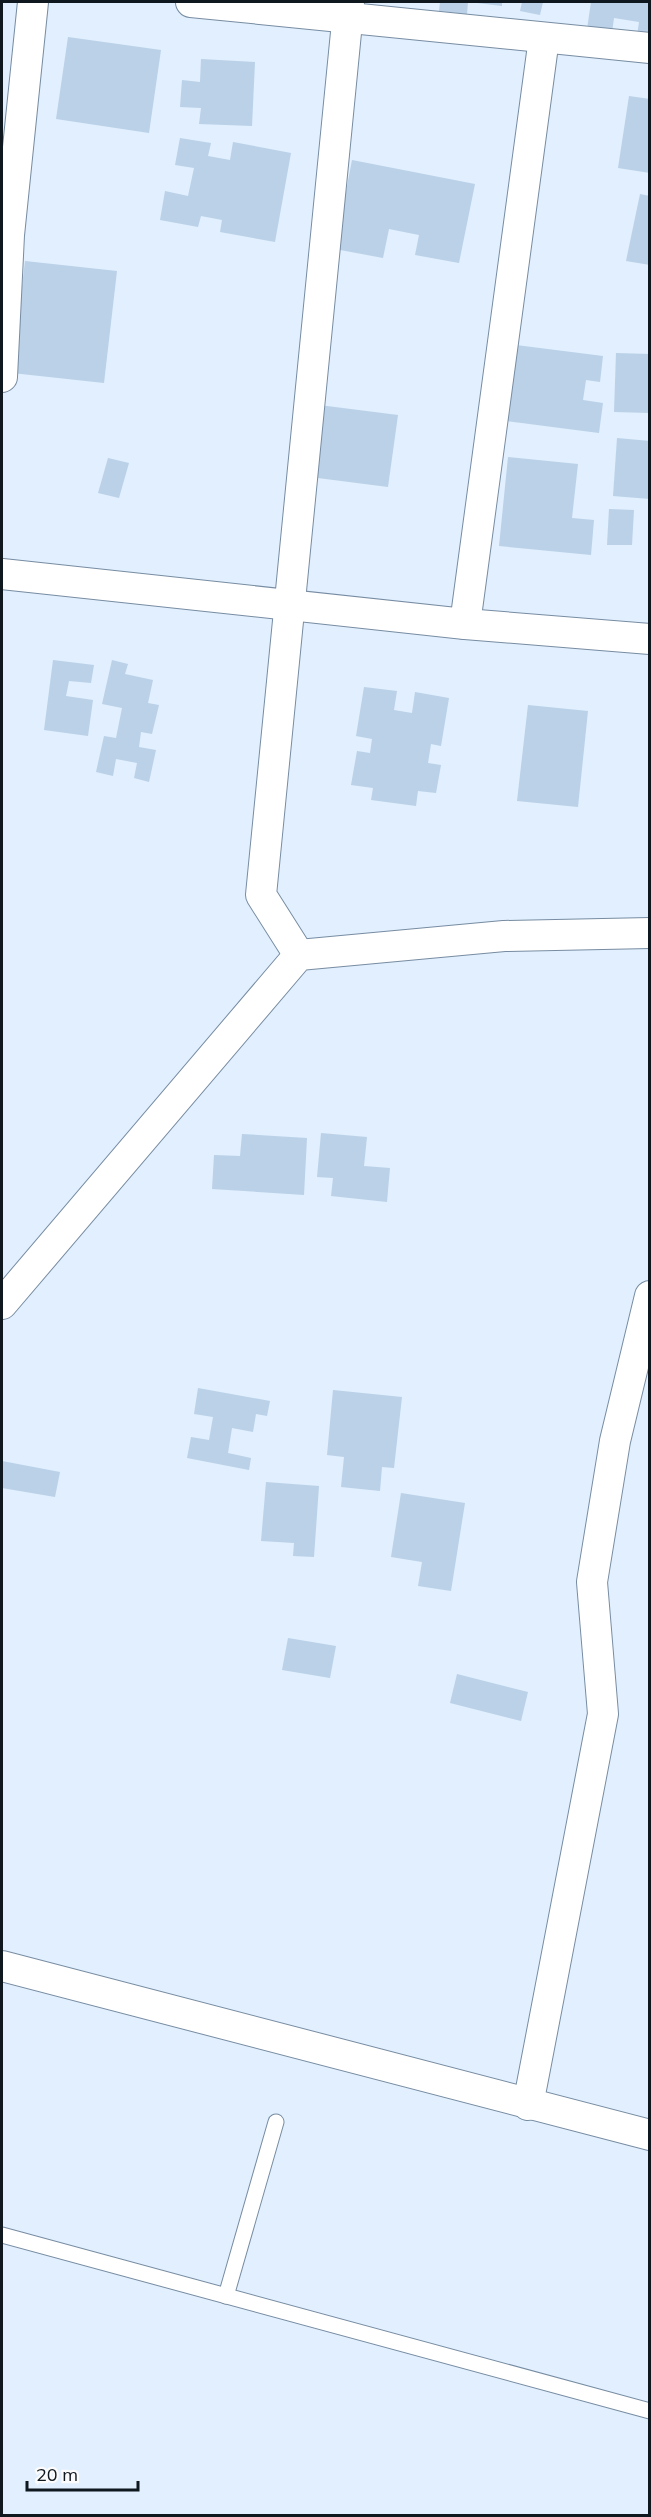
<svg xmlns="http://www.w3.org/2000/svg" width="651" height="2517" font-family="Mulish,sans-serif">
  <rect width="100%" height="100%" fill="#e1effe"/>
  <g fill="#bad1e8">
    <polygon points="440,2 468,2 467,14 439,11"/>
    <polygon points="469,2 502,2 502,6"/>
    <polygon points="522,2 543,2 540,15 520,11"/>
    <polygon points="591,2 650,2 650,38 637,36 639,22 614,18 611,40 586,36"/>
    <polygon points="68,37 161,50 149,133 56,119"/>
    <polygon points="201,59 255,62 252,126 199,124 201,108 180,107 182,80 200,82"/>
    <polygon points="629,96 650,99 650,173 618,168"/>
    <polygon points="180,138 211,143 208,156 230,160 233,142 291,153 275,242 220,232 222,220 201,216 198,227 160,220 165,191 188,196 194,168 175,165"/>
    <polygon points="352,160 475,184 459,263 415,255 419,235 389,229 383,258 335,249"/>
    <polygon points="640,194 650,196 650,265 626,261"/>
    <polygon points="25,261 117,271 104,383 12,373"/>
    <polygon points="508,344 603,356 600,382 586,380 583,400 603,403 599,433 498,420"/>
    <polygon points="616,353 650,354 650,413 614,412"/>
    <polygon points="319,405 398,415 388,487 310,477"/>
    <polygon points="617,438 650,441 650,499 613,496"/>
    <polygon points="508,457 578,464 572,518 594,520 591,555 499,546"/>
    <polygon points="108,458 129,463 119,498 98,493"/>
    <polygon points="609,509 634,510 632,545 607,545"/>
    <polygon points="53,660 94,665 91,683 69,681 66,696 93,700 88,736 44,730"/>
    <polygon points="112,660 128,664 125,674 153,680 148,703 159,705 152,734 141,732 139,747 156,750 149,782 134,778 137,763 116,759 113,776 96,772 104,736 116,738 122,708 102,704"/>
    <polygon points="364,687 397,691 394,710 412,713 415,692 449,698 441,746 431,744 428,763 441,765 436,793 418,791 416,806 371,800 373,788 351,785 357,751 370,753 372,739 356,736"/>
    <polygon points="528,705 588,711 578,807 517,801"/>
    <polygon points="321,1133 367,1137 364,1166 390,1168 387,1202 331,1196 333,1178 317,1177"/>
    <polygon points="242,1134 307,1138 304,1195 212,1189 214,1155 240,1156"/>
    <polygon points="198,1388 270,1401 267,1416 256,1414 253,1432 232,1428 228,1453 251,1458 249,1470 187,1458 191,1437 209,1440 213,1417 194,1414"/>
    <polygon points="333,1390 402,1397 394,1468 382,1467 380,1491 341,1487 344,1457 327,1455"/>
    <polygon points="2,1461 60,1472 55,1497 2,1488"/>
    <polygon points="266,1482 319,1486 314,1557 293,1556 294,1543 261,1541"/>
    <polygon points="401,1493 465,1503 451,1591 418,1586 422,1562 391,1557"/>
    <polygon points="288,1638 336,1646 330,1678 282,1670"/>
    <polygon points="457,1674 528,1692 521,1721 450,1703"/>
  </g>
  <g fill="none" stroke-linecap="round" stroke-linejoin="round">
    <g stroke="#778ca2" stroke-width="17">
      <g id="lane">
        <polyline points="2,2235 650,2411"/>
        <polyline points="226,2296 276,2122"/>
      </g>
    </g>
    <g stroke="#778ca2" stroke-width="32">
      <g id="street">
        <polyline points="191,2 650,48"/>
        <polyline points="2,377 9,235 33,2"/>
        <polyline points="2,574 465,624 650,639"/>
        <polyline points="465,624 544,38"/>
        <polyline points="299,955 261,895 349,2"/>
        <polyline points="2,1304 299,955 504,936 650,933"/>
        <polyline points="2,1966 650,2135"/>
        <polyline points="528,2105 603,1714 592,1582 615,1441 650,1296"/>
      </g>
    </g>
    <use href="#lane" stroke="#fff" stroke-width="15"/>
    <use href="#street" stroke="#fff" stroke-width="30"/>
  </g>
  <rect width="651" height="2517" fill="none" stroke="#0f171f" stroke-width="6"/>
  <path d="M27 2481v9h111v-9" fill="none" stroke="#0f171f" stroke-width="3"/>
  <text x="36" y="2481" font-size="18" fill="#0f171f" stroke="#fbfbfb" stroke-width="4.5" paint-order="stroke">20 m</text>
</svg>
